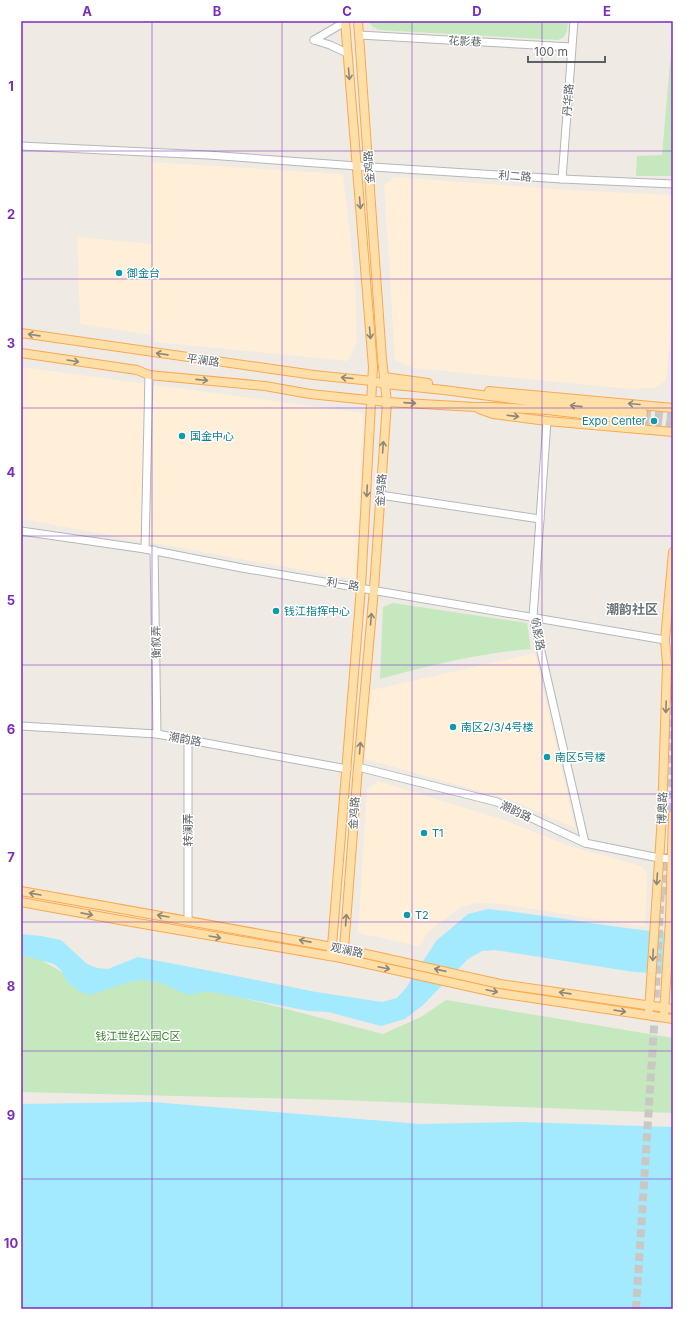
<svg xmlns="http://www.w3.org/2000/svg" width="694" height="1330" font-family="Inter,'Noto Sans SC',sans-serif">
  <rect width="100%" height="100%" fill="#efeae3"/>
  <g fill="#ffeed8">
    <polygon points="151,162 343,174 355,277 357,341 348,361 154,342 152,256 151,335 80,324 77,237 152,244"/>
    <polygon points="395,177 570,190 673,195 673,314 666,381 655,388 631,389 412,368 395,360 384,185"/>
    <polygon points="21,367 363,413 357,580 21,519"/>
    <polygon points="535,653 575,828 511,800 365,759 368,691"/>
    <polygon points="378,781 501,819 570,846 641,866 647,873 645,927 502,904 477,903 461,907 430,930 419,946 358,933 367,789"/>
  </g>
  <g fill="#c6e8be">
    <polygon points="368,21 568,21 567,31 564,37 558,40 379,30 373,27"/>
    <polygon points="673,29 673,176 636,176 637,156 662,155"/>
    <path d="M393,603L527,623L531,649C480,653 430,665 380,679L383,607Z"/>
    <polygon points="21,949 91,988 136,976 197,986 383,1034 421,1017 446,1000 673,1038 673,1113 340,1100 21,1092"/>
  </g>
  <g fill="#a3e9ff">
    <path d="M488,909C550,915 611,928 673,933V974L634,972L495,950L482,951L468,959L423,1005L405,1019L381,1026L328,1012L309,1011L207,991L191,995L183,993L162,983L140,980L129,982L90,995L79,991L69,984L61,970L54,964L25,956L21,958V934L41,936L61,940L87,964L97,968L108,969L138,957L221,973L316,992L382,1002L397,998L406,988L436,941L468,914Z"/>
    <polygon points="152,1102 420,1124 520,1122 673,1127 673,1309 21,1309 21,1104"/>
  </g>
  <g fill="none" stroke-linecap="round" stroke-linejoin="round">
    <g stroke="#cac8c4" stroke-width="8" stroke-dasharray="8 4" stroke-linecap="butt">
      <polyline points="643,413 673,416"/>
      <polyline points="642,421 673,424"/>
      <polyline points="668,763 673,658"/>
      <polyline points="670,823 673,757"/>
      <polyline points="666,895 668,853"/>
      <polyline points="636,1309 655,1011 661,887"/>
    </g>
    <g stroke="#b4b8bb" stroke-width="9">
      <g id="minor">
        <polyline points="359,35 571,47"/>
        <polyline points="314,40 330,45 347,53"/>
        <polyline points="314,40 345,22"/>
        <polyline points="21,146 208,155 357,166 562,179 673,184"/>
        <polyline points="562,179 574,21"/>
        <polyline points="547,421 533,617 585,843"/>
        <polyline points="380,495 540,519"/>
        <polyline points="21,531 145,549 242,568 665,640"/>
        <polyline points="145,549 149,375"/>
        <polyline points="154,550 157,734"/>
        <polyline points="21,726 157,734 347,769"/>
        <polyline points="188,739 188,920"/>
        <polyline points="358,767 497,802 585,843 659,858 672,859"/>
      </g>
    </g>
    <g stroke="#faa850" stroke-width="10">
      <g id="major">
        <polyline points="21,333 314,375 372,381 385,384 444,390 535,402 643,413"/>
        <polyline points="21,353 137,370 149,375 265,386 310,394 387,402 475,407 492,407 547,410 642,421"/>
        <polyline points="384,377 428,383"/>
        <polyline points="489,391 673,408"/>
        <polyline points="479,409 493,414 547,421 673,432"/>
        <polyline points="21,891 344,949 500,984 673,1009"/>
        <polyline points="21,902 120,920 341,958 498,993 673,1019"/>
        <polyline points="330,956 332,946 361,587 373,367 345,21"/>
        <polyline points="341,958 344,949 358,767 374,589 387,402 382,359 358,21"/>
        <polyline points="649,1011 662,816 667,664 665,640 673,552"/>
        <polyline points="664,1013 670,920 673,815"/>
      </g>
    </g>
    <use href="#minor" stroke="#fff" stroke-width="7"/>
    <use href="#major" stroke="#ffdfa8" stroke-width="8"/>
  </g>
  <defs><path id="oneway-shaft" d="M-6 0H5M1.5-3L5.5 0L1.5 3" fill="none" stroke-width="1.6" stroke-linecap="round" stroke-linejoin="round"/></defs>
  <g stroke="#8c8779">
    <use href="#oneway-shaft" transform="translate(349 74) rotate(85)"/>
    <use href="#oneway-shaft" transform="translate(360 203) rotate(85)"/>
    <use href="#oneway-shaft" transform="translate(370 333) rotate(85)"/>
    <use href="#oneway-shaft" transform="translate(34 335) rotate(-172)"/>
    <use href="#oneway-shaft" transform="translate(162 354) rotate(-172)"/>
    <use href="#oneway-shaft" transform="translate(73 361) rotate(9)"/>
    <use href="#oneway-shaft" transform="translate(347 378) rotate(-175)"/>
    <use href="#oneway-shaft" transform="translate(202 380) rotate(6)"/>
    <use href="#oneway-shaft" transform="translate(410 403) rotate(4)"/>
    <use href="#oneway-shaft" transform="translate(634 404) rotate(-175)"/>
    <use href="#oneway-shaft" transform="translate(576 406) rotate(-174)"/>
    <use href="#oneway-shaft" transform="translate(513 416) rotate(7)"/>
    <use href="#oneway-shaft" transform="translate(383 447) rotate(-86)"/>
    <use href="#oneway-shaft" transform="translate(367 491) rotate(93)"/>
    <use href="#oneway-shaft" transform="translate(371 619) rotate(-85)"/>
    <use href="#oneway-shaft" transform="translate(666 707) rotate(92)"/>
    <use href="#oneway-shaft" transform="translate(360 748) rotate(-85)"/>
    <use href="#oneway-shaft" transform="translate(657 879) rotate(94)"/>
    <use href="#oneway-shaft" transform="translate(35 894) rotate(-170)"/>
    <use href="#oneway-shaft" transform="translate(87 914) rotate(11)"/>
    <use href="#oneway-shaft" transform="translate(163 916) rotate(-170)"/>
    <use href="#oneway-shaft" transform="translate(346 920) rotate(-86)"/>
    <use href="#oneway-shaft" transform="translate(215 937) rotate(10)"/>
    <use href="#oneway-shaft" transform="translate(305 941) rotate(-169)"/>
    <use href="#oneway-shaft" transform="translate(653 955) rotate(93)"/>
    <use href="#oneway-shaft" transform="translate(384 968) rotate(12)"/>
    <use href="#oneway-shaft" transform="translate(440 970) rotate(-167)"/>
    <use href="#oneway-shaft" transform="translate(492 991) rotate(12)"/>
    <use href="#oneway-shaft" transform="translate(565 993) rotate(-172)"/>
    <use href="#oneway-shaft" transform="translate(620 1011) rotate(8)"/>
  </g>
  <path fill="none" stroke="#7b2cbf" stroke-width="1" stroke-opacity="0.55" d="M152,21V1309M282,21V1309M412,21V1309M542,21V1309M21,151H673M21,279H673M21,408H673M21,536H673M21,665H673M21,794H673M21,922H673M21,1051H673M21,1179H673"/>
  <g fill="#0f9aa8" stroke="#fff" stroke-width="1.5">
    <circle cx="119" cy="273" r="4"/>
    <circle cx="654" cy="421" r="4"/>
    <circle cx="182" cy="436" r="4"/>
    <circle cx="276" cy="611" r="4"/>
    <circle cx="453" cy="727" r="4"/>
    <circle cx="547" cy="757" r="4"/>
    <circle cx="424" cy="833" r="4"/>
    <circle cx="407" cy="915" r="4"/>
  </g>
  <g text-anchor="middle" stroke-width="3" stroke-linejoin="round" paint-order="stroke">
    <g font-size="11" fill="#5b6165" stroke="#fff">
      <text transform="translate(465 41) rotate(3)" y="4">花影巷</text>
      <text transform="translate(568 100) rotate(-86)" y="4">丹华路</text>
      <text transform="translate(369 167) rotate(-94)" y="4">金鸡路</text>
      <text transform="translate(515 176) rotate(4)" y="4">利二路</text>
      <text transform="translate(203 360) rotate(8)" y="4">平澜路</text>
      <text transform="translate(381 490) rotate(-86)" y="4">金鸡路</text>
      <text transform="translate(343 584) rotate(9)" y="4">利一路</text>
      <text transform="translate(538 634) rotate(79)" y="4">帆影路</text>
      <text transform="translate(156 642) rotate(-91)" y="4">衡叙弄</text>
      <text transform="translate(185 739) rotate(10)" y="4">潮韵路</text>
      <text transform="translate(662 808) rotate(-87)" y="4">博奥路</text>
      <text transform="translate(516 811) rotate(25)" y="4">潮韵路</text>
      <text transform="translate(354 813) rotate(-86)" y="4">金鸡路</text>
      <text transform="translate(188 830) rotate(-90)" y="4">转澜弄</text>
      <text transform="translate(347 950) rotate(12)" y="4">观澜路</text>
    </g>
    <g font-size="11" fill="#0d838f" stroke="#fff" text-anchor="start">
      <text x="127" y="277">御金台</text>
      <text x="646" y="425" text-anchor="end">Expo Center</text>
      <text x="190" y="440">国金中心</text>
      <text x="284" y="615">钱江指挥中心</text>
      <text x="461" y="731">南区2/3/4号楼</text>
      <text x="555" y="761">南区5号楼</text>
      <text x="432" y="837">T1</text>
      <text x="415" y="919">T2</text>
    </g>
    <g font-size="11" fill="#3a822e" stroke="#fff">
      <text x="138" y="1040">钱江世纪公园C区</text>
    </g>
    <g font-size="13" font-weight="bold" fill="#6c7477" stroke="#fff">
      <text x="632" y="614">潮韵社区</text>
    </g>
  </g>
  <rect width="694" height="1330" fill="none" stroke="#ffffff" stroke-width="44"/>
  <path d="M528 56v6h77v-6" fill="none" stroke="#5b6165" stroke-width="2"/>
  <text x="534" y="56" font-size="12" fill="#5b6165" stroke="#ffffff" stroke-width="3" paint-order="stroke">100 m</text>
  <rect x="22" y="22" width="650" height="1286" fill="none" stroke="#7b2cbf" stroke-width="1.5"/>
  <g font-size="13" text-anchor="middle" font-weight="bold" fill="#7b2cbf">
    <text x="87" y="16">A</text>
    <text x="217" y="16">B</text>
    <text x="347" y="16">C</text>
    <text x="477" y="16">D</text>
    <text x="607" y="16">E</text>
    <text x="11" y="91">1</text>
    <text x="11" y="219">2</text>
    <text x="11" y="348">3</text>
    <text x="11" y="477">4</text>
    <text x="11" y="605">5</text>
    <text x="11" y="734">6</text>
    <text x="11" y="862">7</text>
    <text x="11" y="991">8</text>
    <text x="11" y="1120">9</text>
    <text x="11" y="1248">10</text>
  </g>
</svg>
